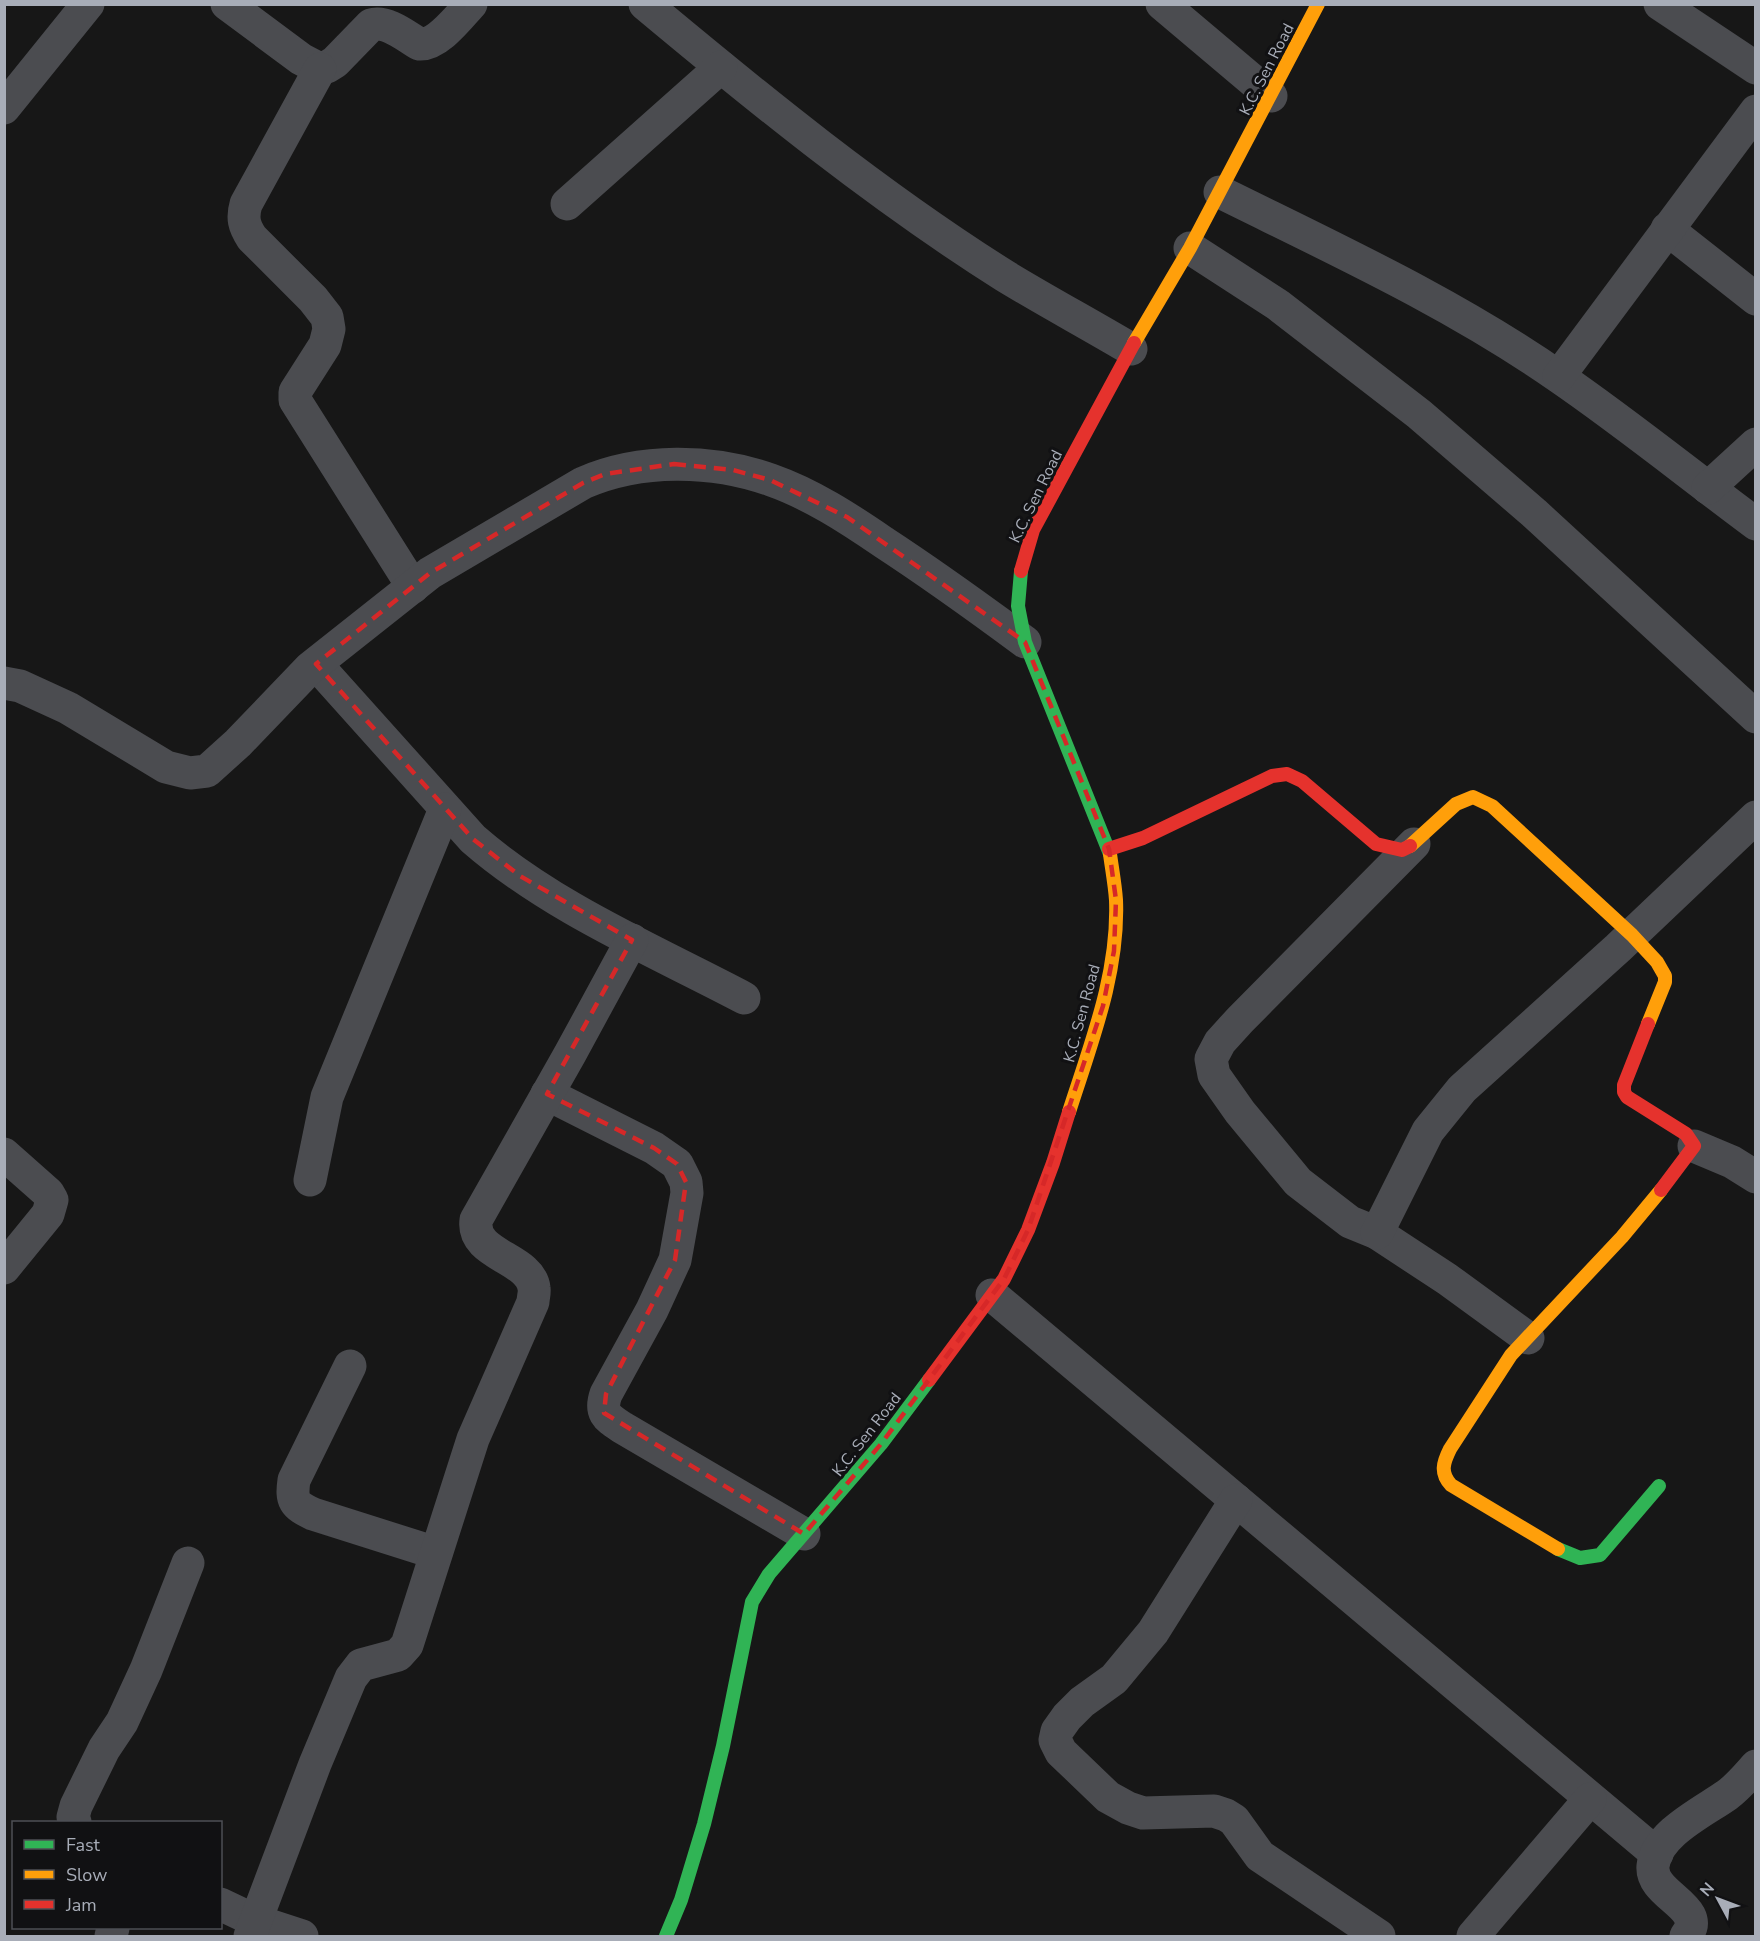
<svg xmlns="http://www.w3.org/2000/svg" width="1760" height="1941" font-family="'Nunito Sans',sans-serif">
  <rect width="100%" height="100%" fill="#171717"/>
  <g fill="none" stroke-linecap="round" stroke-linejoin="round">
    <g stroke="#4b4c50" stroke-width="33">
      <path d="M227,4L301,59L320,69L327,67L335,62L371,25C386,20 406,36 419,44C437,46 459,17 471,4"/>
      <path d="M645,4C760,100 878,196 1005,276C1046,301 1089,324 1131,349"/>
      <polyline points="1162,4 1271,96"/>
      <polyline points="1660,4 1756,68"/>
      <path d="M320,69L246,204C242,218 244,226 252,238L313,299L327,317L329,329L325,345L295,392V400L413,587"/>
      <polyline points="4,108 88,4"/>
      <path d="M1220,192C1335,249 1453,303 1559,377C1626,423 1690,475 1756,524"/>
      <polyline points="567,204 721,67"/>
      <polyline points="1667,229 1756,299"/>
      <polyline points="1190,248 1278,305 1419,414 1534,513 1756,717"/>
      <polyline points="1559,376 1756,111"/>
      <polyline points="1708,488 1756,444"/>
      <path d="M316,664L473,839C551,907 653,950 744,998"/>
      <path d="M4,683L20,686L68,708L166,767L190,773L207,771L238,743L310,668L430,573L583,483C640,458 712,459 771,480C811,494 848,518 883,542C932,574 979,608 1025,642"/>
      <polyline points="1414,844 1240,1020 1220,1042 1211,1059 1214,1075 1240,1112 1298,1182 1350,1222 1377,1233 1447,1279 1528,1338"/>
      <path d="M547,1094L654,1148L677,1164L686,1182L687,1193L675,1260L652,1310L606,1394C599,1414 608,1418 623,1428L804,1534"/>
      <polyline points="1694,1146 1732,1162 1756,1177"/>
      <polyline points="4,1154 48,1193 52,1200 48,1214 4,1268"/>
      <polyline points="310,1180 327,1097 445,809"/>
      <polyline points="1377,1233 1428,1131 1462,1089 1618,948 1756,817"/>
      <polyline points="992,1295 1657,1854"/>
      <path d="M350,1366L294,1480C291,1501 294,1505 313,1514L436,1553"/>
      <polyline points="1236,1500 1153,1632 1114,1679 1082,1702 1067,1717 1057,1731 1055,1740 1061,1752 1108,1797 1128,1808 1143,1813 1214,1811 1226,1815 1234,1820 1260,1856 1379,1936"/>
      <polyline points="75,1822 73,1817 76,1806 104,1749 122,1722 146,1670 188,1563"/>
      <polyline points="220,1904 256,1921 302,1936"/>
      <polyline points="111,1936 113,1928"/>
      <path d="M250,1936L315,1764L351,1678L361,1665L398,1655L407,1645L473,1439L533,1302C533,1298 535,1292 534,1288C530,1257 471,1256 476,1220L570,1054L632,940"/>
      <polyline points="1473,1936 1590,1799"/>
      <path d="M1686,1936C1709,1907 1650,1896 1653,1866C1656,1834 1703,1812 1727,1795C1738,1787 1747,1776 1756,1766"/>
    </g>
    <g stroke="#30b455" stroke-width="14">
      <polyline points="1021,571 1018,606 1025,642 1110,854"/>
      <polyline points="1558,1549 1580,1558 1600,1555 1659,1486"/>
      <polyline points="666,1936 681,1900 704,1824 723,1746 752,1602 769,1574 881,1444 929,1380"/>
    </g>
    <g stroke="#ff9f0a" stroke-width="14">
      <polyline points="1134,343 1190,248 1318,4"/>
      <polyline points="1410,846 1456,804 1473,797 1492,806 1632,935 1657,962 1665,976 1665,982 1648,1024"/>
      <path d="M1069,1112C1091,1043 1119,973 1116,900C1115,885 1112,869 1110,854"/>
      <path d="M1558,1549L1451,1485C1440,1473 1443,1463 1450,1449L1511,1355L1622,1237L1661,1190"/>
    </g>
    <g stroke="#e5322d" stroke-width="14">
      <polyline points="1021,571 1033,530 1134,343"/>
      <polyline points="1109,849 1143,838 1272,776 1287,774 1302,781 1376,844 1402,850 1410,846"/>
      <polyline points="1648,1024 1624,1085 1624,1092 1627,1097 1686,1134 1694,1146 1661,1190"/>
      <polyline points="929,1380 1004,1279 1028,1230 1053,1163 1069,1112"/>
    </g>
  </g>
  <path fill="none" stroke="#d62828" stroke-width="4.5" stroke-dasharray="12 8" stroke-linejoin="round" d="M674,464L733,470L770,480L847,517L1025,642L1109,849L1116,900L1114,951L1103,1006L1028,1230L1004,1279L881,1444L804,1534L604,1413L606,1394L675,1260L686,1182L677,1164L654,1148L547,1094L632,940L520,876L473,839L316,664L430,573L583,483L605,474Z"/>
  <g text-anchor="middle" stroke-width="6" stroke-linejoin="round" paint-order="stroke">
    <g font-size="16" fill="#a8adb8" stroke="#111113">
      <text transform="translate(1266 69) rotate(-63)" y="6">K.C. Sen Road</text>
      <text transform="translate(1035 496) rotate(-64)" y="6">K.C. Sen Road</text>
      <text transform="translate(1081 1013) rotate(-75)" y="6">K.C. Sen Road</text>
      <text transform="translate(866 1434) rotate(-52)" y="6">K.C. Sen Road</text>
    </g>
  </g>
  <rect width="1760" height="1941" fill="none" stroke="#a8adb8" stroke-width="12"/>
  <rect x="12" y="1821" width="210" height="108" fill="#111113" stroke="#4d4f55" stroke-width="1.5"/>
  <rect x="24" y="1840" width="30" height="9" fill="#30b455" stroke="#4d4f55" stroke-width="1.5"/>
  <text x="66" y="1851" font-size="18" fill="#a8adb8">Fast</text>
  <rect x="24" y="1870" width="30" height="9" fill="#ff9f0a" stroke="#4d4f55" stroke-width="1.5"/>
  <text x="66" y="1881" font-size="18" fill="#a8adb8">Slow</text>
  <rect x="24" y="1900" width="30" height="9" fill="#e5322d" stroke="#4d4f55" stroke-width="1.5"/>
  <text x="66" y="1911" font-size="18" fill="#a8adb8">Jam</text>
  <g transform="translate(1718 1899) rotate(311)" stroke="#111113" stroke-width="4.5" paint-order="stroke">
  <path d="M0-4.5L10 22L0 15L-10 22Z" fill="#a8adb8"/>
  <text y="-9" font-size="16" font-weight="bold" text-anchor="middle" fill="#a8adb8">N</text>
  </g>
</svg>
